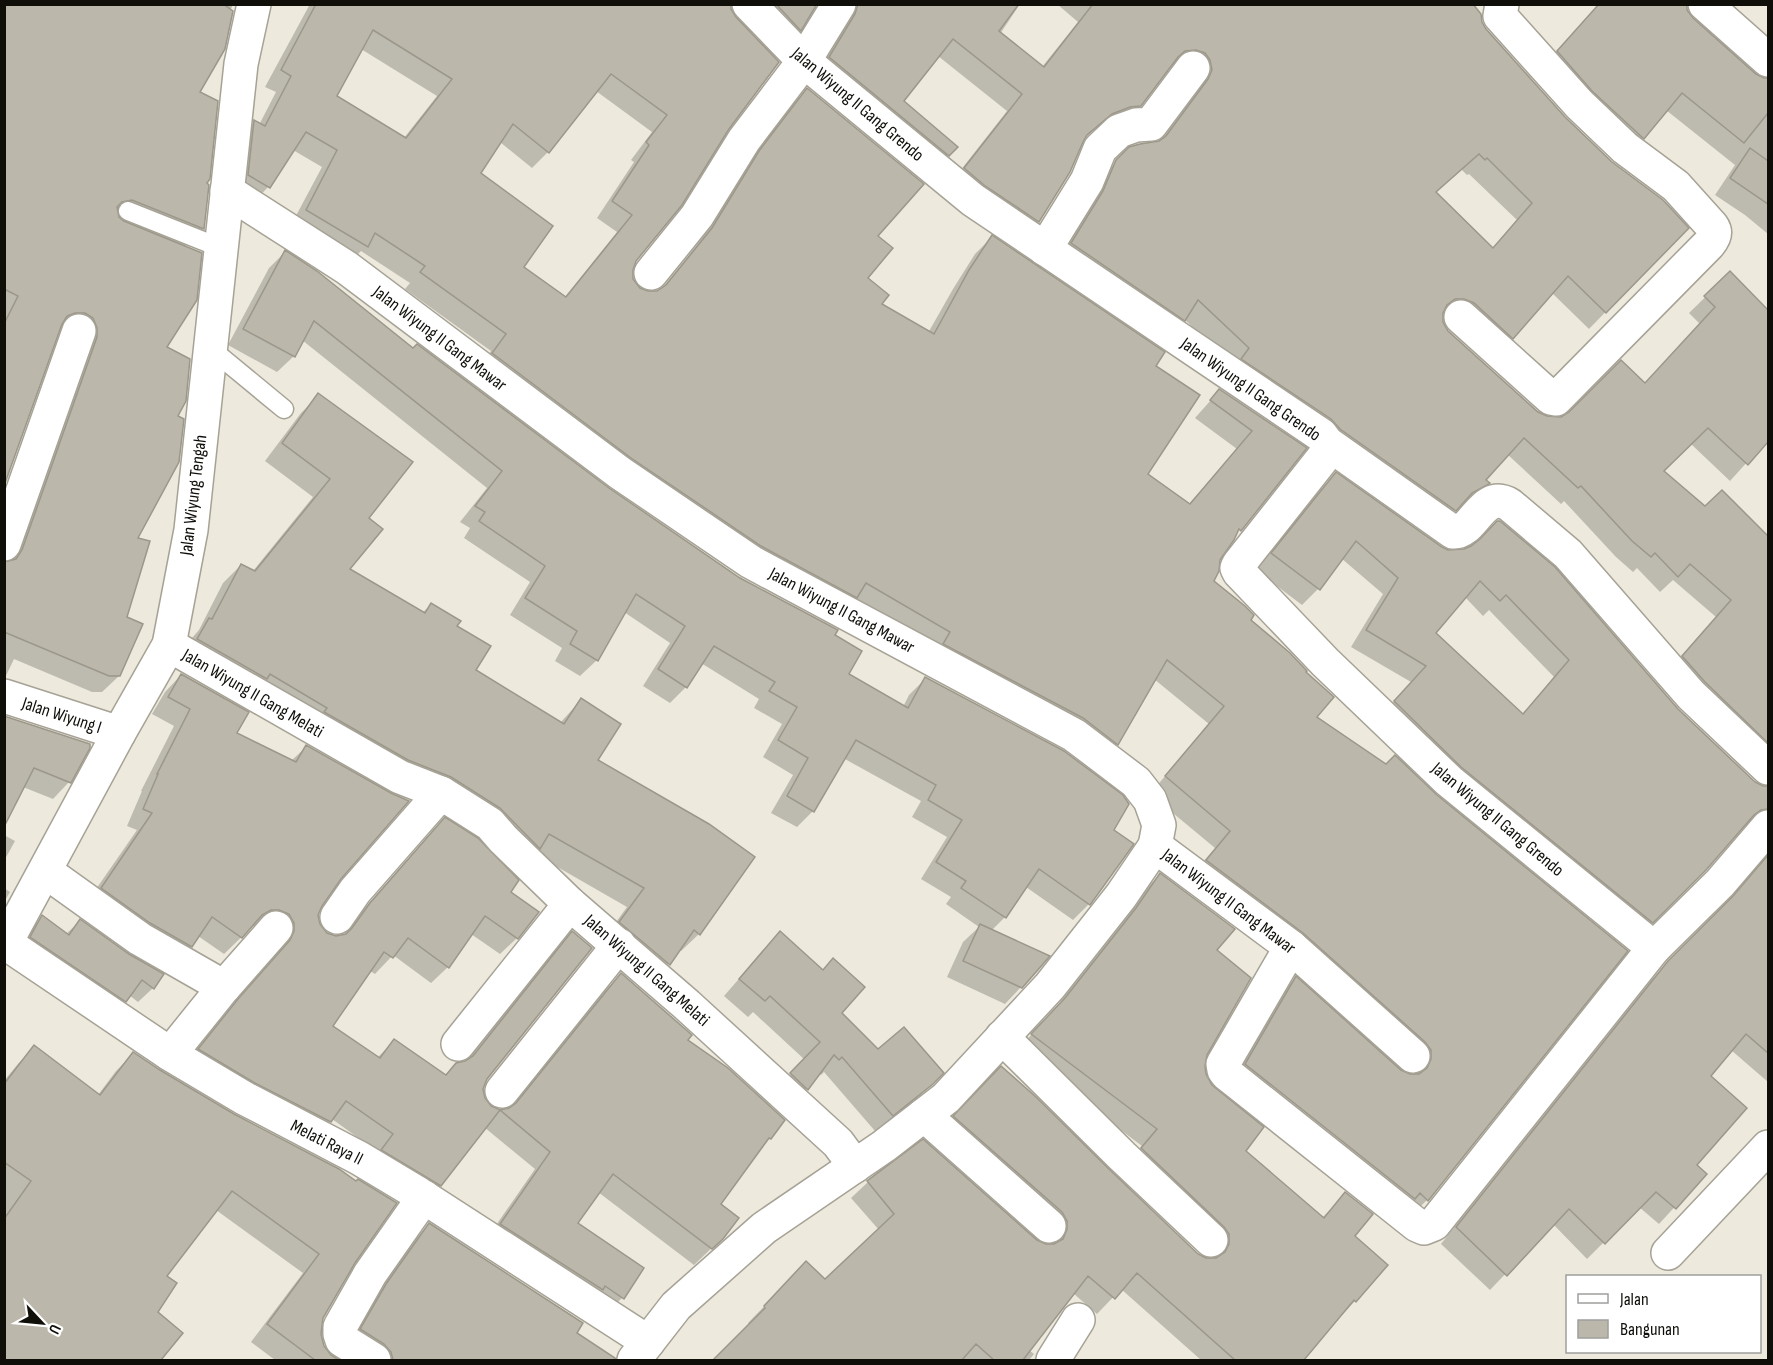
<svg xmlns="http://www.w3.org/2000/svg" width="1773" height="1365" font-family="'Sofia Sans Condensed',sans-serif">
  <rect width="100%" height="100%" fill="#ede9dc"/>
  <g fill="#0003" fill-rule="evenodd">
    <polygon points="4,4 233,4 198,92 205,183 208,185 203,229 184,247 165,347 176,417 136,539 125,618 119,676 102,692 92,692 14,659 4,680 4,563 7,564 81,355 69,330 58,329 4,482"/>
    <path d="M310,4H729L728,128L635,260L631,270L632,280L638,288L648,293L659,292L696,246L743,169L791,106L807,90L876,236L866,279L879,305L928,333L953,289L975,254L992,237L1154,367L1146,474L1188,505L1237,449L1195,418L1219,391L1305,448L1234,536L1219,559L1212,581L1249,620L1315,717L1386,766L1436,797L1626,951L1427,1200L1411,1216L1229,1081L1279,995L1296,978L1400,1072L1415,1075V1066L1190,877L1215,848L1150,794L1209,724L1154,679L1117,744L1101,761L840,613L477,370L491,351L405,289L410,283L361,251L350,262L290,227L322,167L293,150L268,187L252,204L232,192L238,138L254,122L259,125L276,92L265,87ZM361,49L437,96L404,138L335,97ZM596,91L652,132L631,160L634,162L597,218L617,232L564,298L522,267L479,174L500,142L532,168L548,152Z"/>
    <polygon points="742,4 815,4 800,30 783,46"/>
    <path d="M833,4H1020L1000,34L1042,67L1078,22L1057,4H1470L1485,29L1564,118L1611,163L1687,228L1589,329L1551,292L1496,354L1448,315H1441L1442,324L1447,331L1538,413L1553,419H1561L1644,385L1700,324L1689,313L1730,273L1768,312V326L1748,347L1768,365V439L1730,481L1691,444L1662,471L1705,508L1752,523L1768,538V752L1666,673L1716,617L1673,580L1660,592L1637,568L1633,572L1616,557L1564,501L1561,504L1507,454L1484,480L1487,483L1470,500L1456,508L1438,526L1234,366L1184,319L1168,336L1055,260L1100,178L1130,149L1158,142L1192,97L1196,88L1177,65L1169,67L1140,105L1123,122L1112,123L1094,130L1082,140L1038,221L1022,238L949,185L1007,111L938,56L902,101L948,155L932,172L813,74ZM1461,169L1467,175L1469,174L1517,220L1492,249L1435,193Z"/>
    <polygon points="1599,4 1686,10 1691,19 1755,75 1763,80 1768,80 1768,234 1745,215 1715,195 1735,165 1666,110 1643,138 1627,154 1541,68"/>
    <polygon points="285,252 413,350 609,490 740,579 833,636 847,674 903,707 909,695 926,678 1112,831 1089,904 1073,920 1026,887 1005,917 991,931 1021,987 1005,1004 947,977 963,942 979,927 946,904 951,897 921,879 947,837 912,817 921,801 843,758 813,811 797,827 771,813 793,775 763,757 782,724 754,708 759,699 701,663 686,687 670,703 643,686 670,643 624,612 597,660 580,676 555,661 562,648 510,615 530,582 464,538 470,528 460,522 487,488 302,340 294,356 277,372 228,345 269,268"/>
    <polygon points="319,395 367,518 348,569 422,613 431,605 455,627 474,670 560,723 581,700 596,760 699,934 681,951 679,949 668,964 651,982 603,940 627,907 533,853 180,658 192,638 199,630 223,583 241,565 253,571 313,497 265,461 301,413"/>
    <path d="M1336,474L1676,708L1740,771L1768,796V835L1755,824L1745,825L1705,869L1636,938L1379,718L1411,682L1351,647L1383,594L1341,558L1318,589L1302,605L1256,570L1320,490ZM1465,597L1483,616L1489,610L1554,677L1522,715L1434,633Z"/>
    <polygon points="181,675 235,734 291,761 306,747 340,878 320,906 317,915 318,925 326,934 336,937 344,935 353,921 428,836 445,819 509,893 517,938 500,954 471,934 448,967 431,983 393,955 375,974 370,971 331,1027 377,1058 394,1041 444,1076 457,1064 465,1063 556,949 573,933 486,1079 482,1089 483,1099 489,1106 500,1111 509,1110 604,991 621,975 686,1040 783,1120 762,1146 719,1205 722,1238 694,1265 598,1192 576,1224 622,1298 606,1314 485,1241 535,1169 484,1127 440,1185 423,1201 378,1152 332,1119 314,1138 183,1066 222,1018 274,959 278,949 262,926 253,926 224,954 198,936 191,946 174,963 85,905 137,830 127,826 142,791 141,791 174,726 152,714 165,692"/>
    <polygon points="4,717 89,746 69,782 53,799 23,787"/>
    <polygon points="4,835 15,841 4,861"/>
    <polygon points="1768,853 1768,1082 1731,1050 1709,1077 1695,1165 1705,1174 1659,1224 1639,1207 1587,1259 1553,1224 1490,1290 1441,1244 1652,979 1719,913"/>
    <polygon points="1160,875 1215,950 1204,1074 1244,1151 1322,1218 1345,1194 1353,1236 1355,1301 1314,1346 1299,1360 1201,1360 1121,1289 1097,1314 1073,1293 1029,1350 1034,1354 1029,1360 715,1360 750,1325 748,1323 790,1280 825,1282 879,1230 851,1198 868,1182 1044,1246 1052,1245 1051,1237 938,1133 985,1085 1197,1255 1206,1260 1214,1260 1213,1251 1126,1165 1142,1146 1016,1051 1049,1016 1120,926 1143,891"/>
    <polygon points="4,888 10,892 4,902"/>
    <polygon points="42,917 66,934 80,921 153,988 138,1002 129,995 110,1015 17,952 28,931"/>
    <polygon points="780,934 840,1013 878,1051 932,1083 915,1100 875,1131 824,1072 821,1075 819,1073 807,1089 790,1105 774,1091 805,1060 753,1012 748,1017 724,996 764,950"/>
    <polygon points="34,1047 98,1095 116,1071 133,1054 353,1263 322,1318 320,1334 323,1347 331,1357 337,1360 275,1360 251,1342 303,1273 216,1210 165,1276 155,1312 181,1333 159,1360 4,1360 4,1081 17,1065"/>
    <polygon points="429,1225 575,1333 610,1357 608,1360 368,1360 345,1346 370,1302 413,1241"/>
  </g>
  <g fill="#bbb7aa" stroke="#9b978a" stroke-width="1.5" fill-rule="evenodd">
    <polygon points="4,4 223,4 233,11 225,49 200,92 218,101 210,179 207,183 209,185 204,229 132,200 122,202 117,207 119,217 124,221 202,253 197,300 167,347 190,359 186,401 178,416 184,419 179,462 138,538 150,541 127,617 143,624 120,676 109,676 4,632 4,562 16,559 22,550 97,337 97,328 93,318 85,313 75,313 67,316 62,324 4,486 4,324 18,296 4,289"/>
    <path d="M316,4H731V9L736,17L779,62L729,129L682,205L636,261L633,270V279L640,288L648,291H657L666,285L712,228L759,151L807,88L924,184L878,236L893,248L868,278L889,295L882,304L934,334L969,270L992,235L1165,352L1156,366L1200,395L1148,474L1190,504L1252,431L1210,400L1219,389L1307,448L1241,531L1239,529L1234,540L1220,560L1219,571L1214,581L1245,606L1254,615L1251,620L1290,653L1307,671L1306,672L1334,697L1317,717L1386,764L1395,755L1437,795L1628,951L1428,1201L1420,1193L1415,1199L1245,1064L1296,976L1401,1070L1410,1074H1419L1427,1068L1431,1059V1050L1425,1042L1303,933L1206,860L1230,831L1165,776L1224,706L1167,660L1118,745L1083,718L943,644L950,632L866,583L857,598L761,546L631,458L492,353L506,334L420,272L425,266L375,233L368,247L306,210L337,150L306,132L270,188L248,175L254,120L265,126L291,76L281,70ZM373,30L452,79L406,138L337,96ZM611,74L667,115L646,142L649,145L612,201L632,215L566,297L524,267L553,226L481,173L513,124L549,153Z"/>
    <polygon points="776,4 817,4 801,31"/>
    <path d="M858,4H1019L999,31L1044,67L1093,4H1473L1481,14L1482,22L1486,29L1565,117L1612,162L1663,200L1689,228L1606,313L1568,276L1513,339L1474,303L1464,299H1455L1447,305L1443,313V322L1448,331L1538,412L1547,416L1561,417L1569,412L1621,360L1645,383L1715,307L1704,296L1730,271L1768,310V442L1748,465L1708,428L1664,471L1705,506L1722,490L1768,536V743L1705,682L1682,656L1731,600L1690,564L1678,577L1655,553L1651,557L1632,541L1581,486L1578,488L1524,438L1486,480L1490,483L1489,484L1472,493L1456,511L1340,429L1331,419L1241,359L1249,348L1198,300L1185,321L1071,243L1103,191L1116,160L1129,147L1140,144L1159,141L1166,136L1208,79L1212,70L1210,60L1205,53L1196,50L1185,51L1178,57L1141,106L1130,107L1112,114L1087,135L1083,142L1070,172L1039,222L984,185L964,168L1022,94L953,39L904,101L958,147L949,156L829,57L855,14ZM1479,154L1485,160L1487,158L1532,203L1493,248L1436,192Z"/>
    <polygon points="1599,4 1687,4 1687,10 1693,18 1756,74 1764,78 1768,78 1768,113 1744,143 1682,93 1644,139 1592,91 1557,51"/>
    <polygon points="1750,148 1768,161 1768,204 1730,178"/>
    <polygon points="285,250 317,271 413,348 417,344 609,488 740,578 838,630 835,635 862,651 849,674 908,708 925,677 1064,751 1123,795 1129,804 1114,830 1134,844 1090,905 1039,869 1006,918 961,888 966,881 936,862 962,820 928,800 936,785 856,740 814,812 787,796 808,758 778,740 797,707 769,691 775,682 714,646 687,688 658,669 685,626 636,594 598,661 570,644 577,631 525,598 545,566 479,521 485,512 475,506 502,471 314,321 295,357 243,329"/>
    <polygon points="318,393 413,462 369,518 383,529 350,569 425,613 431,603 461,621 457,626 491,646 476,670 564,724 581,698 621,724 598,760 709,824 755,857 700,935 694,930 670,965 619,922 644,888 549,834 540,849 500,808 451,777 408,760 324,712 327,708 270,674 267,679 197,639 209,618 212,619 241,564 255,571 330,479 282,443"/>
    <path d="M1336,472L1442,547L1448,550L1464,549L1471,546L1480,539L1497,521H1500L1555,567L1678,709L1755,782L1763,786H1768V809L1761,810L1754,815L1706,870L1653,923L1461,767L1394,701L1426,666L1366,630L1398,578L1356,541L1320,590L1271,553ZM1480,581L1500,601L1506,595L1569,660L1523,714L1436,633Z"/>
    <polygon points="181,674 249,712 237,733 296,762 306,745 391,793 409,801 341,879 322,906 318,915 320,924 327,933 336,936 346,934 352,928 370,903 445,817 478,838 519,880 511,892 539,912 518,939 485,916 449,968 408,938 393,958 384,952 333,1026 380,1058 394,1039 446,1075 456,1063 465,1061 473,1056 572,931 592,948 487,1079 483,1089 485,1098 491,1106 500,1110 509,1108 516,1103 621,973 692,1035 688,1040 728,1068 785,1120 771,1139 769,1138 721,1204 739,1218 723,1239 712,1249 613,1174 578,1223 644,1268 624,1299 605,1286 603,1290 500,1224 550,1152 500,1110 441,1186 381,1150 393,1134 346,1101 331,1122 253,1082 198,1049 238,999 290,940 294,931 294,923 289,914 279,910 271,910 262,915 242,938 212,917 192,947 150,923 101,888 152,813 143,809 158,774 157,774 190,709 168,697"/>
    <polygon points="4,716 90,744 90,748 71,783 34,768 4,827"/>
    <polygon points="1768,855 1768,1053 1746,1034 1711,1076 1747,1108 1697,1165 1707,1174 1676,1209 1656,1192 1605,1244 1569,1209 1507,1276 1456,1227 1668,961 1733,896"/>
    <polygon points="1160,873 1235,929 1217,950 1251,978 1207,1055 1205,1066 1206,1074 1212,1085 1264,1127 1246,1151 1324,1218 1345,1192 1373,1214 1355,1236 1388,1265 1356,1302 1354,1300 1304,1360 1235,1360 1137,1273 1115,1299 1088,1276 1023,1360 994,1360 976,1344 962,1360 713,1360 765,1308 764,1306 806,1261 825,1279 894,1214 867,1181 923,1139 1037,1240 1046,1244 1054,1244 1063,1239 1067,1229 1067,1221 1062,1212 953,1116 1001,1066 1036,1097 1109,1169 1198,1254 1206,1258 1216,1258 1225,1252 1229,1244 1229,1234 1224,1227 1141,1148 1157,1129 1031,1034 1065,998 1136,908"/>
    <polygon points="42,915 69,935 80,919 129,954 164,974 154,989 142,980 126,1002 30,937"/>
    <polygon points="980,924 1050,956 1022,988 963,961"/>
    <polygon points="780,931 823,970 833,958 865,987 842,1013 878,1049 904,1027 944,1073 933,1084 893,1116 842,1057 839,1060 834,1055 808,1090 790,1073 820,1042 770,996 765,1001 739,979"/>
    <polygon points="34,1045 100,1095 133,1052 160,1070 234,1114 339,1169 356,1181 358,1179 397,1203 355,1263 323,1318 321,1334 324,1346 331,1355 339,1360 315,1360 267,1324 319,1254 232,1191 167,1276 177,1283 158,1312 183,1333 161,1360 4,1360 4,1219 31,1181 4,1162 4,1084"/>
    <polygon points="429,1223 583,1323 577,1333 615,1358 616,1360 393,1360 391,1352 384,1344 360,1329 386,1284"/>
  </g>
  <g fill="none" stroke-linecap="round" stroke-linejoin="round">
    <g stroke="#a6a295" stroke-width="21">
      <g id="lane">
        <polyline points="128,211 221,248"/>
        <polyline points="210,348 284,409"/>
      </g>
    </g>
    <g stroke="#a6a295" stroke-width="36">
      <g id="street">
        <path d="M749,4L804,61L973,200L1321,435L1327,443L1453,532C1474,534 1482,488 1510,505L1568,554L1691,695L1768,768"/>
        <polyline points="1705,4 1768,60"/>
        <polyline points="227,191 347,268 620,473 751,562 1074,735 1136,782 1150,800 1159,825 1155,846 1291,947 1413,1056"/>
        <polyline points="1045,249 1087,181 1100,149 1119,131 1136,125 1151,124 1193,68"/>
        <polyline points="651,273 697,216 744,140 804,61 839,4"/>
        <path d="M1461,317L1551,398L1556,399L1709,244C1714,238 1717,233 1712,226L1676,186L1625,148L1579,104L1500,16L1502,4"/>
        <polyline points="1327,443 1326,454 1239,564 1237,568 1239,572 1325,662 1449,781 1654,948"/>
        <polyline points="4,544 79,331"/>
        <polyline points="169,645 400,777 441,793 490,824 503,839 570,904 687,1005 838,1143 855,1166"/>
        <polyline points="4,696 119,733"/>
        <polyline points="45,871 140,939 224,987"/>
        <polyline points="337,917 355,891 441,793"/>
        <polyline points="4,942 170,1054 244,1098 359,1158 419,1194 648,1342"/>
        <polyline points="4,946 119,733 169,645 191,530 241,64 254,4"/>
        <polyline points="1291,947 1223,1064 1224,1070 1227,1074 1417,1225 1424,1228 1434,1224 1654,948 1720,883 1768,827"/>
        <polyline points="1002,1037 1122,1156 1211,1240"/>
        <polyline points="458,1044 570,904"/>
        <polyline points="170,1054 224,987 276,928"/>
        <polyline points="502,1091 619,945"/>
        <polyline points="924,1115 1049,1226"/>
        <polyline points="1668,1253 1768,1147"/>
        <polyline points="374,1360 342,1340 340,1334 340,1327 370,1274 424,1197"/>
        <polyline points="634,1360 676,1306 764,1228 884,1146 946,1098 1050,986 1121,896 1155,846"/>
        <polyline points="1053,1360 1078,1320"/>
      </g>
    </g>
    <use href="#lane" stroke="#fff" stroke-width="18"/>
    <use href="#street" stroke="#fff" stroke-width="33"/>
  </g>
  <g text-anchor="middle" stroke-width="5" stroke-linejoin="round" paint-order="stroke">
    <g font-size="18" fill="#0f0e09" stroke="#fff">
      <text transform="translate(858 104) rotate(40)" y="6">Jalan Wiyung II Gang Grendo</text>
      <text transform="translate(440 338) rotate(37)" y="6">Jalan Wiyung II Gang Mawar</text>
      <text transform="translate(1251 389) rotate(35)" y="6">Jalan Wiyung II Gang Grendo</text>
      <text transform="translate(193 495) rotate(-83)" y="6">Jalan Wiyung Tengah</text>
      <text transform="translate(842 610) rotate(28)" y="6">Jalan Wiyung II Gang Mawar</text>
      <text transform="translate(253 693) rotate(30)" y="6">Jalan Wiyung II Gang Melati</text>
      <text transform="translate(62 715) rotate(18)" y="6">Jalan Wiyung I</text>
      <text transform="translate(1498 819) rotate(40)" y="6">Jalan Wiyung II Gang Grendo</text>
      <text transform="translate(1229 901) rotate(37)" y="6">Jalan Wiyung II Gang Mawar</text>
      <text transform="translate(647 970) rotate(41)" y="6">Jalan Wiyung II Gang Melati</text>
      <text transform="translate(327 1142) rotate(27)" y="6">Melati Raya II</text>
    </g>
  </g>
  <rect width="1773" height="1365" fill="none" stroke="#0f0e09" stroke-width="12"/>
  <rect x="1566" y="1275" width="195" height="78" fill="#ffffff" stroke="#9f9f9d" stroke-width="1.5"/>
  <rect x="1578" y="1294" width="30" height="9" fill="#ffffff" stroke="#9f9f9d" stroke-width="1.5"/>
  <text x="1620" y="1305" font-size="18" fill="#0f0e09">Jalan</text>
  <rect x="1578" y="1320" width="30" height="18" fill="#bbb7aa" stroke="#9f9f9d" stroke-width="1.5"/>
  <text x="1620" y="1335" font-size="18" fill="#0f0e09">Bangunan</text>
  <g transform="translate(42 1323) rotate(116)" stroke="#ffffff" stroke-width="4.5" paint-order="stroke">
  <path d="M0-4.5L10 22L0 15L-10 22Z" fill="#0f0e09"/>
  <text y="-9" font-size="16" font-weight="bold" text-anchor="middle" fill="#0f0e09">U</text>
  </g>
</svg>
